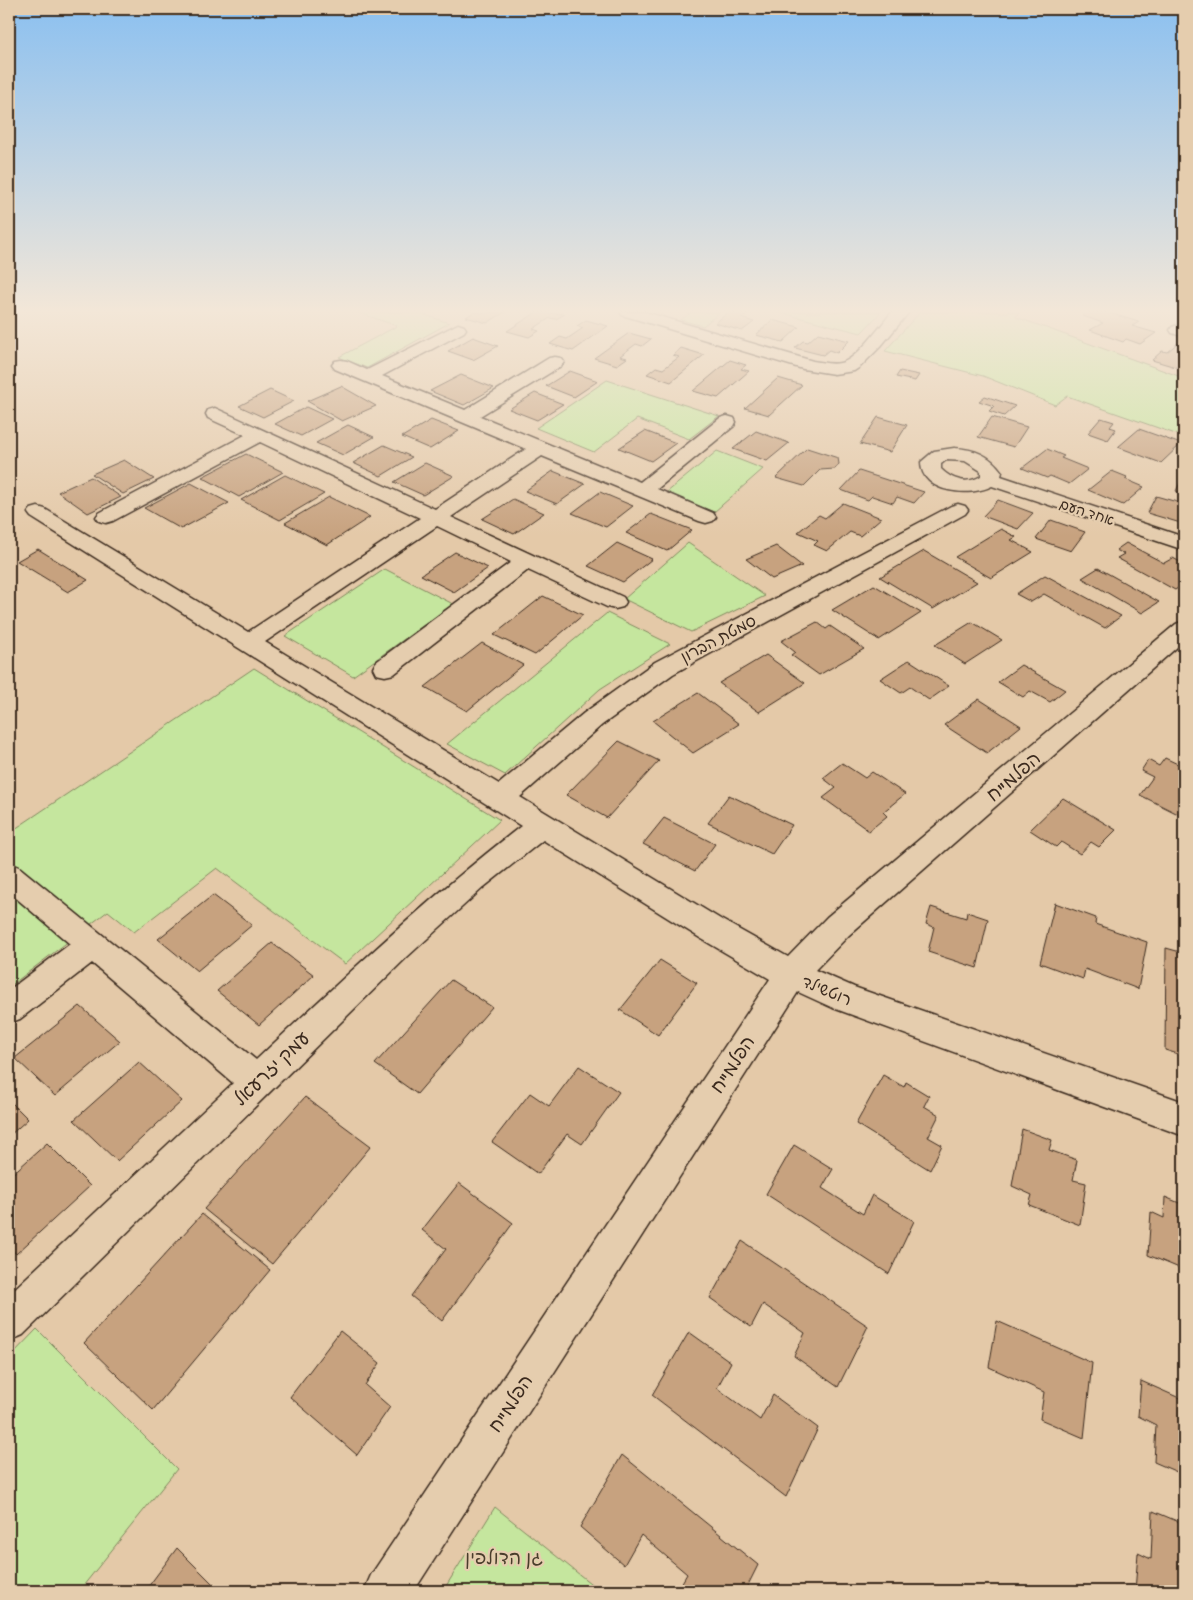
<svg xmlns="http://www.w3.org/2000/svg" width="1193" height="1600" font-family="'Gochi Hand','Playpen Sans Hebrew',sans-serif">
  <rect width="100%" height="100%" fill="#e4c9a8"/>
  <filter id="ink" filterUnits="userSpaceOnUse"><feTurbulence type="fractalNoise" baseFrequency=".02" numOctaves="2"/><feDisplacementMap in="SourceGraphic" scale="10" xChannelSelector="R" yChannelSelector="G"/><feConvolveMatrix kernelMatrix="1 2 1 2 8 2 1 2 1" color-interpolation-filters="sRGB"/></filter>
  <g filter="url(#ink)">
    <g fill="#c5e69e" stroke="#80885e">
      <polygon points="357,312 416,312 449,323 367,368 339,357 397,326"/>
      <polygon points="692,312 720,312 703,326 681,320"/>
      <polygon points="778,312 881,312 861,333"/>
      <polygon points="920,312 1019,312 1016,317 1184,378 1184,437 1067,396 1055,405 983,376 885,351"/>
      <polygon points="607,380 719,416 689,439 637,419 594,452 536,428"/>
      <polygon points="717,451 763,469 714,512 666,493"/>
      <polygon points="688,543 765,596 691,632 624,599"/>
      <polygon points="385,569 453,604 353,676 285,636"/>
      <polygon points="607,613 670,644 600,689 505,775 447,744"/>
      <polygon points="254,668 500,820 345,964 217,868 134,932 108,911 9,987 9,833"/>
      <polygon points="37,1329 177,1469 79,1591 9,1591 9,1358"/>
      <polygon points="495,1507 600,1591 443,1591"/>
    </g>
    <g fill="#c7a27f" stroke="#3b2a1e">
      <polygon points="474,312 482,313 505,312 487,323 466,317"/>
      <polygon points="537,312 565,314 556,319 550,318 533,329 539,331 529,337 507,331"/>
      <polygon points="729,312 748,313 741,318 754,322 742,331 715,323"/>
      <polygon points="1087,312 1106,312 1139,322 1132,326 1156,333 1140,344 1126,339 1123,342 1090,330 1103,323 1083,316"/>
      <polygon points="586,320 608,326 573,351 550,344 560,337 567,339 583,328 577,326"/>
      <polygon points="772,320 799,327 783,342 756,335"/>
      <polygon points="629,333 651,339 642,346 636,344 620,356 627,358 617,365 594,358"/>
      <polygon points="818,333 849,341 837,353 829,350 823,355 795,348 803,341 808,342"/>
      <polygon points="473,337 498,346 473,360 448,351"/>
      <polygon points="1179,342 1184,344 1184,363 1179,368 1152,360 1162,351 1167,352"/>
      <polygon points="681,348 704,355 671,382 647,374 656,367 663,369 679,357 673,355"/>
      <polygon points="730,360 746,365 741,369 749,371 718,398 693,391"/>
      <polygon points="570,371 598,381 574,397 546,386"/>
      <polygon points="900,371 919,375 915,381 896,377"/>
      <polygon points="461,375 494,388 464,405 430,391"/>
      <polygon points="778,378 802,385 769,415 745,408"/>
      <polygon points="341,386 376,406 342,421 307,401"/>
      <polygon points="270,390 294,401 263,417 239,406"/>
      <polygon points="535,393 563,404 537,420 509,409"/>
      <polygon points="985,396 1015,406 1004,416 989,411 994,406 979,401"/>
      <polygon points="306,407 332,419 301,436 275,424"/>
      <polygon points="878,417 907,425 890,452 860,444"/>
      <polygon points="992,417 1027,427 1014,447 978,437"/>
      <polygon points="1101,418 1114,422 1110,427 1116,429 1108,440 1088,433"/>
      <polygon points="431,420 459,431 430,449 402,437"/>
      <polygon points="348,425 374,437 343,455 316,443"/>
      <polygon points="1139,429 1181,444 1161,463 1118,447"/>
      <polygon points="645,431 676,443 651,461 619,448"/>
      <polygon points="756,431 789,443 767,461 733,449"/>
      <polygon points="384,445 412,457 381,476 353,463"/>
      <polygon points="807,448 838,458 839,464 835,469 820,470 804,486 776,478"/>
      <polygon points="1047,449 1064,456 1061,458 1088,469 1069,484 1050,476 1047,478 1022,468"/>
      <polygon points="246,454 283,472 239,497 202,477"/>
      <polygon points="124,460 154,479 123,494 92,474"/>
      <polygon points="425,463 454,476 423,495 394,482"/>
      <polygon points="553,471 585,484 557,504 525,491"/>
      <polygon points="859,471 924,492 914,503 897,497 893,503 872,496 868,500 841,490"/>
      <polygon points="1112,471 1127,477 1125,479 1144,487 1123,505 1088,490"/>
      <polygon points="285,475 324,494 280,520 241,500"/>
      <polygon points="1184,475 1184,494 1176,491"/>
      <polygon points="91,477 121,497 88,513 58,492"/>
      <polygon points="191,483 229,503 181,529 144,508"/>
      <polygon points="600,492 633,506 606,527 572,513"/>
      <polygon points="1156,496 1184,504 1184,524 1147,513"/>
      <polygon points="329,497 370,517 327,545 285,523"/>
      <polygon points="513,499 544,513 514,534 482,519"/>
      <polygon points="998,500 1033,513 1018,529 983,516"/>
      <polygon points="843,503 881,518 860,536 850,532 827,551 814,545 818,541 798,532 819,515 825,518"/>
      <polygon points="651,514 692,530 667,551 626,533"/>
      <polygon points="1051,520 1085,532 1071,551 1036,539"/>
      <polygon points="1001,529 1016,537 1011,540 1033,552 991,578 955,557"/>
      <polygon points="617,543 652,559 623,582 588,566"/>
      <polygon points="1126,543 1164,563 1173,558 1184,564 1184,584 1175,590 1117,558 1124,554 1116,550"/>
      <polygon points="776,546 802,566 772,579 746,559"/>
      <polygon points="38,549 88,580 68,592 17,561"/>
      <polygon points="924,551 977,582 933,609 880,577"/>
      <polygon points="455,552 488,568 454,592 421,575"/>
      <polygon points="1098,568 1159,602 1142,613 1082,578"/>
      <polygon points="1045,575 1121,616 1105,628 1044,594 1031,602 1016,594"/>
      <polygon points="874,585 921,613 879,640 832,610"/>
      <polygon points="543,596 583,615 535,655 494,635"/>
      <polygon points="817,622 826,629 830,626 864,649 819,675 791,655 795,652 781,641"/>
      <polygon points="972,622 1002,640 965,664 935,645"/>
      <polygon points="482,643 523,665 467,711 425,687"/>
      <polygon points="766,655 805,683 759,712 719,683"/>
      <polygon points="909,660 949,686 929,700 910,687 901,693 880,679"/>
      <polygon points="1021,665 1065,690 1050,702 1030,691 1023,697 998,682"/>
      <polygon points="698,693 739,724 693,753 653,721"/>
      <polygon points="979,699 1021,726 987,753 944,725"/>
      <polygon points="619,741 659,761 607,818 566,795"/>
      <polygon points="1165,758 1184,767 1184,805 1178,814 1140,795 1153,777 1141,771 1148,760 1159,766"/>
      <polygon points="842,763 865,778 872,772 905,794 883,812 887,816 869,831 823,798 836,788 823,778"/>
      <polygon points="729,795 792,825 772,854 708,823"/>
      <polygon points="1063,798 1116,830 1099,847 1091,842 1080,854 1061,842 1056,847 1030,830"/>
      <polygon points="664,818 715,844 695,871 643,844"/>
      <polygon points="213,895 252,925 197,971 158,939"/>
      <polygon points="1055,903 1096,918 1095,924 1147,942 1138,989 1085,969 1083,979 1040,963"/>
      <polygon points="931,907 966,918 967,912 988,919 977,968 928,952 934,927 926,924"/>
      <polygon points="272,943 314,975 259,1025 217,991"/>
      <polygon points="1166,948 1184,953 1184,1056 1165,1050"/>
      <polygon points="660,960 697,983 658,1035 620,1010"/>
      <polygon points="451,980 492,1007 417,1094 375,1064"/>
      <polygon points="80,1006 120,1041 55,1096 15,1058"/>
      <polygon points="139,1062 182,1101 117,1161 74,1120"/>
      <polygon points="579,1066 619,1092 582,1144 567,1134 538,1174 492,1142 530,1093 549,1106"/>
      <polygon points="883,1075 904,1087 906,1082 929,1096 924,1106 939,1115 928,1137 942,1145 930,1170 856,1124"/>
      <polygon points="305,1097 371,1146 272,1264 204,1209"/>
      <polygon points="9,1100 28,1119 9,1136"/>
      <polygon points="1022,1129 1052,1140 1049,1150 1077,1160 1073,1180 1086,1183 1080,1225 1029,1205 1032,1195 1012,1186"/>
      <polygon points="47,1143 90,1186 16,1254 9,1246 9,1177"/>
      <polygon points="794,1145 833,1169 822,1188 863,1214 872,1195 914,1221 889,1274 766,1194"/>
      <polygon points="459,1183 513,1223 442,1321 411,1296 446,1249 422,1230"/>
      <polygon points="1165,1197 1184,1205 1184,1270 1148,1255 1151,1212 1164,1218"/>
      <polygon points="202,1214 270,1270 153,1410 84,1343"/>
      <polygon points="742,1241 868,1326 838,1387 794,1356 805,1333 763,1304 751,1327 710,1298"/>
      <polygon points="997,1321 1092,1363 1084,1438 1040,1419 1044,1392 989,1367"/>
      <polygon points="340,1331 380,1363 365,1385 390,1407 357,1455 290,1397"/>
      <polygon points="689,1332 731,1362 717,1388 760,1420 773,1395 818,1428 786,1497 652,1395"/>
      <polygon points="1141,1381 1184,1400 1184,1475 1154,1462 1156,1425 1138,1416"/>
      <polygon points="622,1455 758,1565 745,1591 677,1591 687,1574 641,1535 624,1565 580,1527"/>
      <polygon points="1153,1511 1184,1524 1184,1591 1135,1591 1138,1553 1151,1559"/>
      <polygon points="177,1548 220,1591 145,1591"/>
    </g>
    <g fill="none" stroke-linecap="round" stroke-linejoin="round">
      <g stroke="#3b2a1e" stroke-width="3">
        <g id="minor">
          <path d="M620,312H645L813,361C821,362 831,365 840,363C856,361 881,325 892,312H909L881,346L860,367L854,371L834,374L803,369L622,315Z"/>
          <path d="M458,324L464,326L466,329L464,332L382,376L465,410L549,358L555,357L561,358L564,362L561,366L480,416L640,482L720,418L727,416L734,418L736,422L734,426L657,489L713,513L716,517L713,521L706,523L699,521L542,456L451,517L623,597L626,602L623,607L615,609L607,607L528,570L394,674L385,676L376,674L373,668L376,662L511,562L437,526L265,642L499,784L584,713L655,662L951,506L958,504L965,506L968,510L965,514L673,674L602,725L520,797L722,920L788,957L827,917L1176,624L1184,621V641L849,935L815,970L854,987L1184,1102V1136L833,1008L798,992L414,1591H364L371,1575L770,979L700,938L543,840L484,887L406,958L23,1335L9,1341V1294L233,1083L92,963L20,1019L9,1023V990L70,944L9,892V863L19,867L256,1060C342,979 428,898 521,826L31,517L28,513L31,509L38,507L45,509L248,632L420,518L260,442L113,521L106,523L99,521L96,517L99,513L245,435L208,418L206,414L208,410L215,408L435,509L526,449L335,369L332,365L335,361L341,360L347,361L367,370Z"/>
          <polygon points="1178,325 1184,327 1184,337 1172,333 1170,330 1172,327"/>
          <path d="M954,448C975,449 990,455 1002,472L1001,476L1184,537V550L992,486C971,497 921,494 921,462L934,451ZM946,460L965,461L981,471V476C967,485 952,480 941,469V464Z"/>
        </g>
      </g>
      <use href="#minor" fill="#e5cdae" fill-rule="evenodd"/>
    </g>
  </g>
  <linearGradient id="sky" x2="0" y2="1"><stop stop-color="#8bc0f0"/><stop offset="0.58" stop-color="#f3e7d8"/><stop offset="1" stop-color="#f3e7d8" stop-opacity="0"/></linearGradient>
  <rect width="1193" height="536" fill="url(#sky)"/>
  <g text-anchor="middle" stroke-width="4.5" stroke-linejoin="round" paint-order="stroke">
    <g font-size="14" fill="#3b2a1e" stroke="#e5cdae">
      <text transform="translate(1087 512) rotate(18)" y="5">אחד העם</text>
    </g>
    <g font-size="16" fill="#3b2a1e" stroke="#e5cdae">
      <text transform="translate(718 638) rotate(-28)" y="6">סמטת הברון</text>
      <text transform="translate(827 990) rotate(23)" y="6">רוטשילד</text>
    </g>
    <g font-size="19" fill="#3b2a1e" stroke="#e5cdae">
      <text transform="translate(1013 776) rotate(-41)" y="7">הפלמ"ח</text>
      <text transform="translate(732 1064) rotate(-57)" y="7">הפלמ"ח</text>
      <text transform="translate(271 1068) rotate(-44)" y="7">עמק יזרעאל</text>
      <text transform="translate(510 1403) rotate(-57)" y="7">הפלמ"ח</text>
    </g>
    <g font-size="19" fill="#493d2b" stroke="#e5cdae">
      <text x="504" y="1564">גן הדולפין</text>
    </g>
  </g>
  <rect width="1193" height="1600" fill="none" stroke="#e5cdae" stroke-width="30"/>
  <rect x="15" y="15" width="1163" height="1570" fill="none" stroke="#3b2a1e" stroke-width="2" filter="url(#ink)"/>
</svg>
